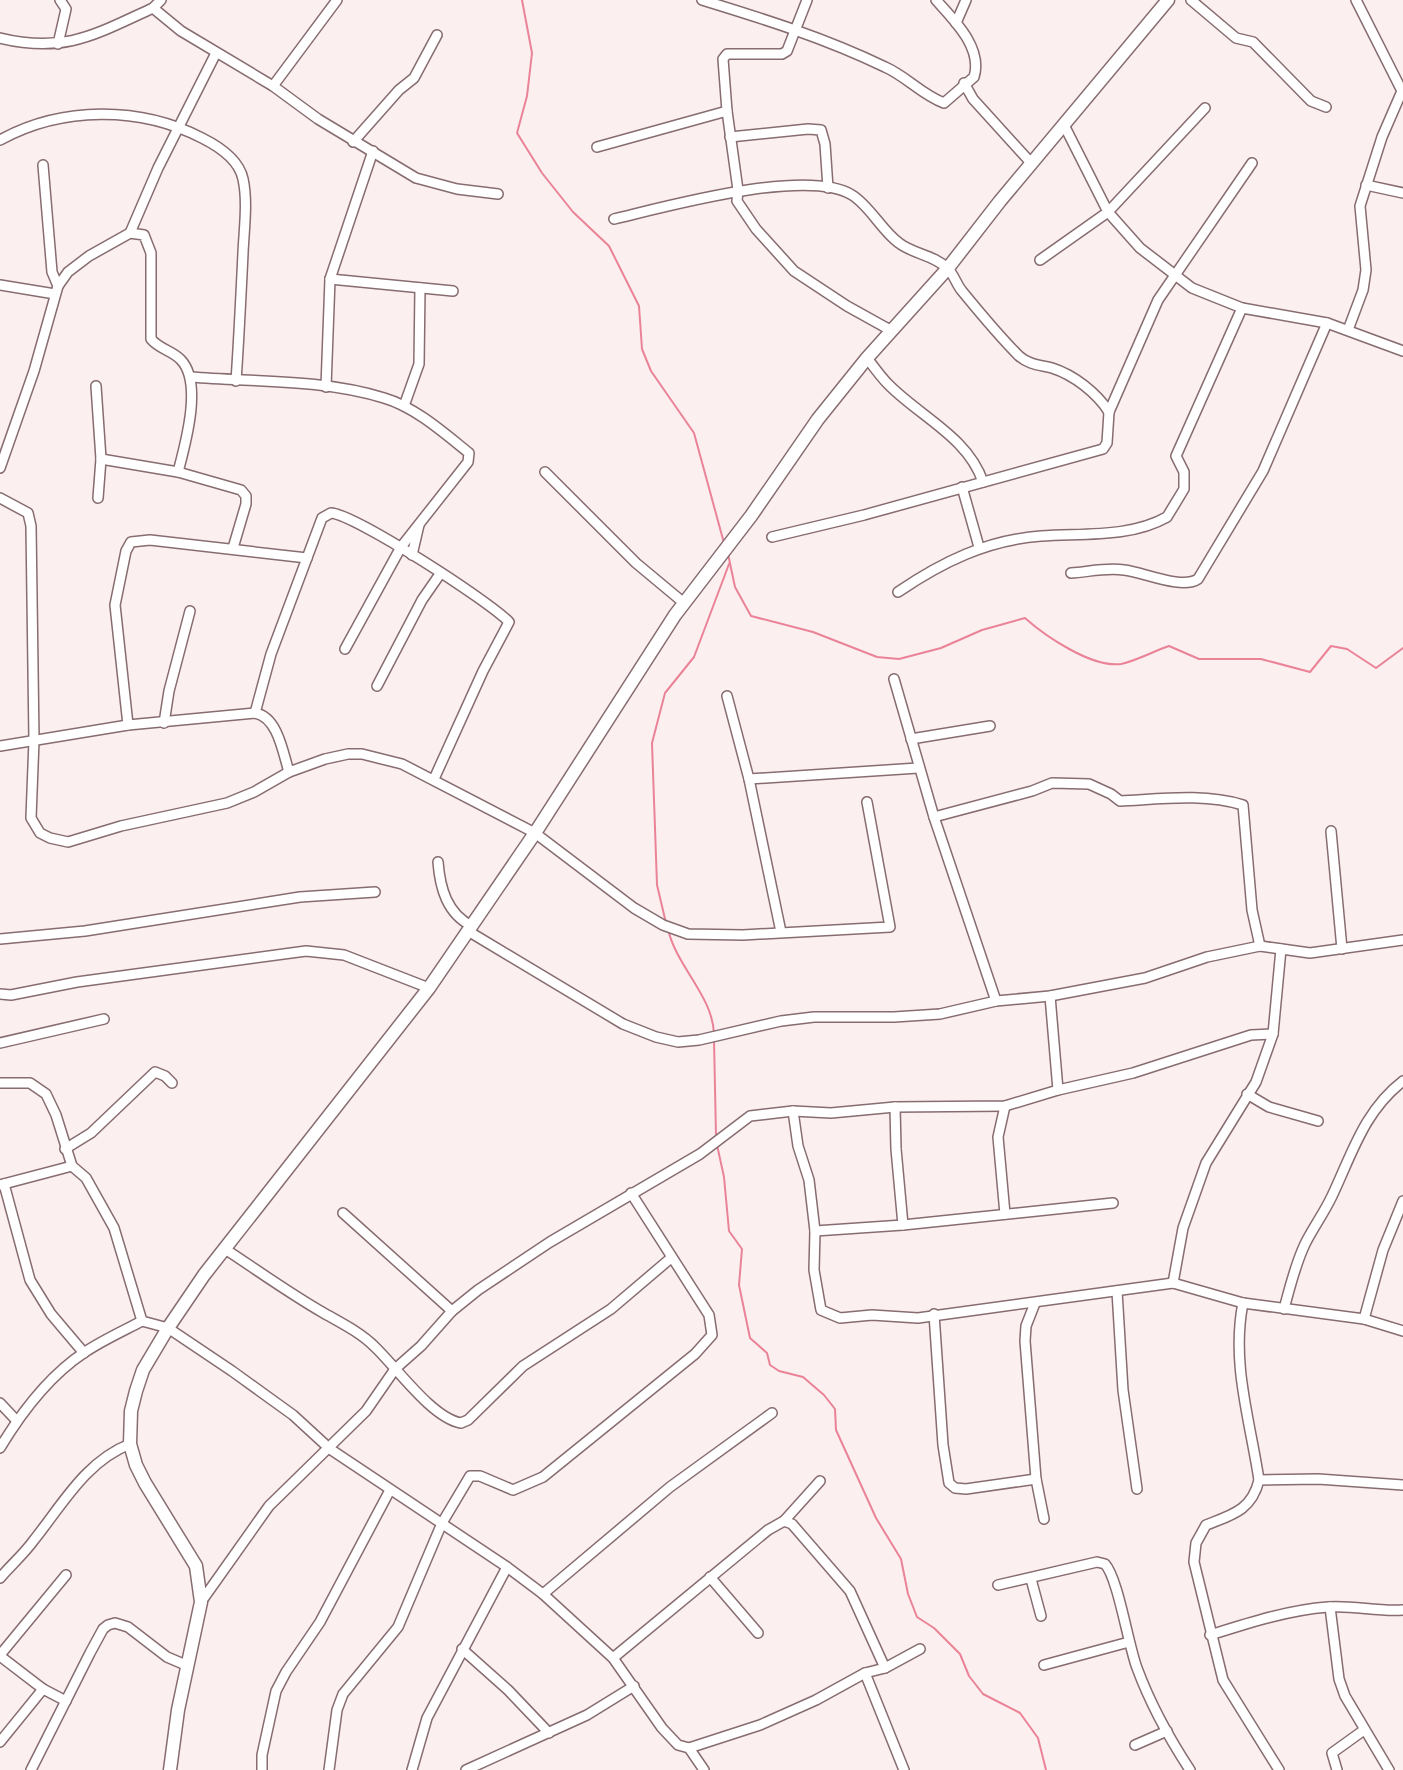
<svg xmlns="http://www.w3.org/2000/svg" width="1403" height="1770" font-family="'Noto Sans',sans-serif">
  <rect width="100%" height="100%" fill="#fbeff0"/>
  <g fill="none" stroke-linecap="round" stroke-linejoin="round">
    <g stroke="#ea8397" stroke-width="2">
      <polyline points="522,0 532,53 527,96 517,133 542,173 573,212 609,246 639,306 642,349 651,371 694,433 724,543"/>
      <path d="M728,554L735,587L751,616L813,632L877,657L899,659L941,648L982,630L1025,618C1045,636 1092,668 1121,664C1136,661 1154,651 1169,646L1199,659H1261L1310,672L1331,646L1347,649L1376,668L1403,648"/>
      <polyline points="666,923 657,885 652,743 665,693 694,657 729,564"/>
      <path d="M668,929C676,966 713,996 714,1034"/>
      <polyline points="714,1040 716,1136"/>
      <polyline points="717,1145 724,1177 729,1231 742,1249 739,1285 750,1338 767,1353 770,1365 779,1371 803,1377 824,1395 835,1409 836,1430 876,1518 901,1559 908,1594 917,1617 934,1628 960,1654 969,1676 983,1694 1020,1713 1038,1738 1046,1770"/>
    </g>
    <g stroke="#876c70" stroke-width="12">
      <g id="minor">
        <path d="M702,0C764,19 825,38 885,67C906,76 922,95 944,103L974,77C983,48 954,20 936,0"/>
        <polyline points="807,0 787,51 782,54 727,54 723,59 727,111 738,190 737,201 756,229 794,271 847,306 892,331"/>
        <polyline points="1191,0 1236,38 1253,42 1311,101 1326,107"/>
        <polyline points="153,8 181,31 273,86 318,119 416,178 457,189 498,194"/>
        <polyline points="956,23 966,0"/>
        <path d="M0,38C65,54 96,34 153,8L161,0"/>
        <polyline points="58,44 66,9 60,0"/>
        <polyline points="964,83 973,99 1032,164"/>
        <polyline points="273,86 337,0"/>
        <polyline points="1064,125 1108,212 1140,248 1192,288 1242,308 1327,323 1403,351"/>
        <polyline points="730,137 808,129 821,130 825,144 828,188"/>
        <path d="M0,140C62,106 140,106 202,138C218,146 239,160 243,179C248,202 244,229 243,253C241,295 239,338 236,381"/>
        <polyline points="353,142 399,90 414,78 437,35"/>
        <polyline points="597,147 727,111"/>
        <polyline points="43,165 52,272 58,286"/>
        <polyline points="1366,185 1403,193"/>
        <path d="M614,219C665,207 807,167 852,195C870,206 882,231 899,243C913,254 934,255 947,268C954,274 956,284 962,291C980,313 999,336 1019,356C1029,365 1041,365 1052,368C1074,375 1097,393 1109,412"/>
        <polyline points="130,233 158,168 216,53"/>
        <polyline points="1040,260 1108,212 1205,108"/>
        <polyline points="330,279 453,291"/>
        <polyline points="0,285 55,294"/>
        <polyline points="1348,330 1363,290 1366,270 1360,206 1382,137 1402,91 1356,0"/>
        <path d="M867,358C874,367 880,376 888,384C919,416 968,437 983,482"/>
        <path d="M191,377C254,382 323,379 384,398C415,407 444,433 469,453L468,462L401,547L345,649"/>
        <polyline points="96,386 101,459 98,498"/>
        <polyline points="326,387 330,279 373,151"/>
        <polyline points="404,406 419,364 420,288"/>
        <polyline points="101,459 178,472 241,490 246,496 246,504 233,548"/>
        <path d="M0,468L34,371L58,286L68,272L89,256L130,233L144,235L151,253V339C159,349 173,351 181,360C203,383 185,445 178,472"/>
        <polyline points="545,472 636,563 684,603"/>
        <polyline points="962,487 979,547"/>
        <polyline points="0,498 28,513 31,526 34,740 31,818 40,833 50,838 68,842 121,826 227,803 254,792 289,772 325,759 348,754 362,754 402,764 535,833 634,908 663,925 688,934 743,935 890,927 867,802"/>
        <polyline points="772,537 864,515 1103,449 1107,443 1109,412 1158,300 1252,163"/>
        <polyline points="412,555 419,525"/>
        <path d="M1071,573C1088,572 1107,567 1124,570C1143,572 1182,590 1198,579L1263,471L1327,323"/>
        <path d="M898,592C942,562 987,540 1041,536C1082,533 1130,538 1167,517L1184,489V472L1176,456L1242,308"/>
        <polyline points="894,679 934,817 996,1001"/>
        <polyline points="377,686 422,600 440,574"/>
        <polyline points="727,696 749,779 781,932"/>
        <path d="M255,713L271,654L322,518L331,513C356,515 489,601 509,622L483,671L434,779"/>
        <polyline points="164,723 169,691 190,611"/>
        <polyline points="128,725 115,605 126,551 131,542 150,540 307,558"/>
        <polyline points="911,739 990,726"/>
        <path d="M0,746L128,725L255,713C278,717 283,753 289,772"/>
        <polyline points="749,779 918,768"/>
        <path d="M934,817L1032,791L1052,783L1089,784L1111,794L1120,801C1161,799 1204,793 1243,805L1252,910L1260,946"/>
        <polyline points="1331,831 1342,949"/>
        <path d="M438,862C440,888 447,914 472,926"/>
        <polyline points="468,931 623,1024 656,1037 678,1042 699,1040 781,1021 814,1017 894,1017 940,1014 996,1001 1050,996 1145,978 1207,957 1260,946 1310,953 1403,940"/>
        <polyline points="0,939 85,931 300,897 375,892"/>
        <polyline points="0,994 11,995 77,982 306,951 344,955 429,988"/>
        <polyline points="1050,996 1058,1090"/>
        <polyline points="0,1043 104,1019"/>
        <polyline points="0,1083 30,1083 46,1094 56,1115 72,1166 86,1178 114,1228 142,1321 168,1328 232,1371 293,1415 330,1449 507,1567 543,1594 613,1658 662,1728 678,1745 689,1748 704,1770"/>
        <polyline points="1247,1094 1269,1107 1318,1121"/>
        <polyline points="895,1107 896,1149 903,1225"/>
        <polyline points="793,1111 798,1146 809,1180 815,1231 814,1270 821,1310 840,1318 872,1315 918,1318 1173,1283 1243,1303 1364,1319 1403,1331"/>
        <polyline points="65,1149 91,1133 155,1072 165,1076 172,1083"/>
        <polyline points="4,1184 30,1280 51,1314 84,1353"/>
        <polyline points="0,1185 72,1166"/>
        <polyline points="343,1213 452,1311"/>
        <polyline points="1005,1214 998,1137 1005,1106"/>
        <polyline points="815,1231 903,1225 1113,1203"/>
        <path d="M225,1249C257,1270 289,1293 322,1312C341,1323 360,1332 375,1347C397,1368 432,1418 461,1423L468,1420L523,1366L611,1309L671,1258"/>
        <polyline points="1173,1283 1183,1228 1206,1163 1256,1082 1273,1034 1281,949"/>
        <polyline points="1117,1291 1123,1390 1137,1489"/>
        <polyline points="1035,1303 1026,1326 1025,1341 1036,1479 1044,1519"/>
        <path d="M1243,1303C1231,1363 1250,1420 1259,1480C1252,1510 1232,1515 1206,1525L1196,1543L1194,1562L1223,1680L1279,1770"/>
        <path d="M1284,1309C1290,1287 1295,1265 1305,1244C1313,1228 1324,1213 1332,1196C1352,1154 1364,1111 1403,1081"/>
        <polyline points="934,1314 943,1445 949,1483 955,1488 966,1489 1036,1479"/>
        <polyline points="1364,1319 1383,1250 1403,1201"/>
        <polyline points="0,1403 16,1420"/>
        <path d="M0,1448C21,1413 50,1375 85,1352C103,1340 123,1331 142,1321"/>
        <polyline points="1259,1480 1318,1479 1403,1485"/>
        <polyline points="784,1521 820,1481"/>
        <polyline points="710,1577 758,1633"/>
        <path d="M0,1578C11,1565 24,1554 34,1540C62,1505 86,1461 130,1444"/>
        <polyline points="1031,1579 1041,1616"/>
        <path d="M998,1585L1097,1562L1105,1564C1118,1578 1128,1644 1137,1668C1150,1703 1169,1738 1190,1770"/>
        <polyline points="543,1594 670,1487 772,1413"/>
        <polyline points="201,1602 269,1506 366,1411 395,1369 421,1346 452,1311 478,1290 550,1242 700,1154 750,1116 793,1111 831,1113 895,1107 1005,1106 1058,1090 1133,1073 1251,1035 1273,1034"/>
        <polyline points="1330,1607 1339,1679 1345,1696 1389,1770"/>
        <path d="M1210,1635C1248,1623 1288,1610 1328,1607C1353,1605 1378,1612 1403,1610"/>
        <polyline points="462,1649 508,1690 549,1733"/>
        <polyline points="0,1655 66,1575"/>
        <polyline points="0,1656 43,1689 66,1701"/>
        <polyline points="613,1658 768,1530 784,1521 792,1524 850,1591 885,1668"/>
        <polyline points="1044,1665 1129,1642"/>
        <polyline points="865,1673 904,1770"/>
        <polyline points="0,1742 43,1689"/>
        <polyline points="1135,1745 1167,1731"/>
        <polyline points="689,1748 760,1725 816,1700 865,1673 885,1668 920,1649"/>
        <polyline points="31,1770 90,1653 103,1629 108,1625 115,1623 128,1627 167,1657 188,1666"/>
        <polyline points="262,1770 262,1755 276,1691 286,1672 320,1622 390,1490"/>
        <polyline points="329,1770 337,1710 343,1694 398,1627 442,1523 470,1476 480,1476 513,1490 543,1477 695,1354 712,1335 709,1315 631,1193"/>
        <polyline points="412,1770 427,1718 507,1567"/>
        <polyline points="466,1770 587,1715 634,1686"/>
        <polyline points="1337,1770 1332,1753 1364,1730"/>
      </g>
    </g>
    <g stroke="#876c70" stroke-width="15">
      <polyline id="tertiary" points="170,1770 178,1710 201,1602 196,1566 145,1483 136,1465 130,1444 131,1411 136,1391 143,1370 168,1328 204,1275 429,988 535,833 675,615 751,516 818,419 867,358 948,268 1000,201 1168,0"/>
    </g>
    <use href="#minor" stroke="#fff" stroke-width="9"/>
    <use href="#tertiary" stroke="#fff" stroke-width="12"/>
  </g>
</svg>
